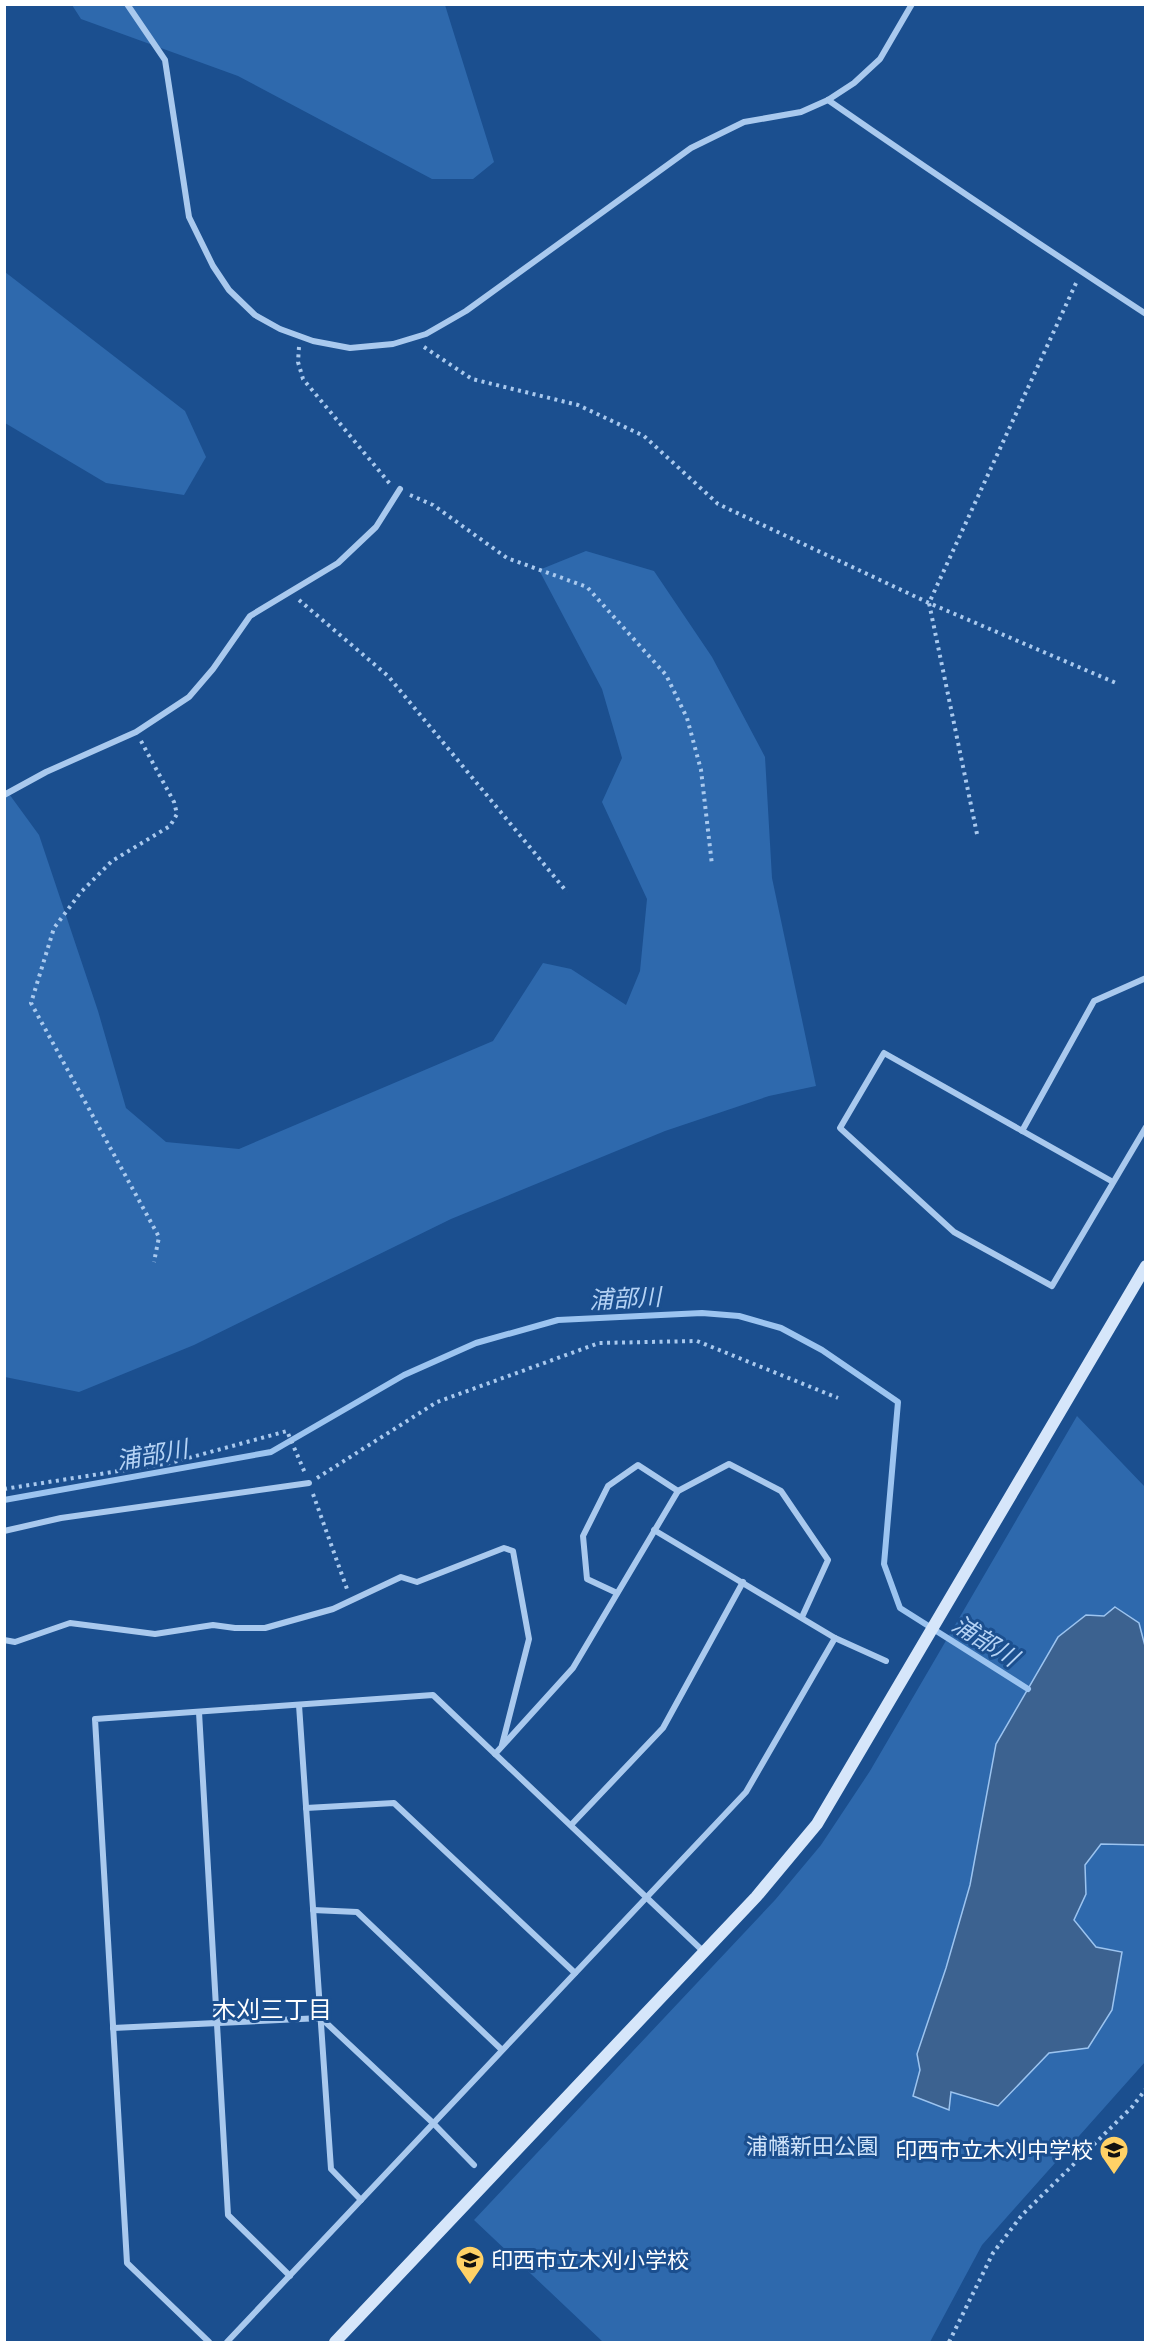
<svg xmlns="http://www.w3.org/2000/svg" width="1150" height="2347" font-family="Jost,'Noto Sans JP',sans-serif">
  <rect width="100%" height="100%" fill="#1b4f8f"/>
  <g fill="#2e69ad">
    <polygon points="72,5 445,5 494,162 473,179 432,179 238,76 81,19"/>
    <polygon points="5,272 185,411 206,457 184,495 106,483 5,423"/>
    <polygon points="586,551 654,571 712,657 765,757 772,878 816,1086 769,1096 665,1131 451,1219 194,1345 79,1392 5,1377 4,787 39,835 98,1011 126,1108 166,1142 239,1149 493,1041 543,963 571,969 626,1005 640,971 647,899 602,802 622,758 602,689 539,570"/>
    <polygon points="1077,1416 1145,1487 1145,2062 982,2245 930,2342 603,2342 474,2220 775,1900 821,1845 870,1771"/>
  </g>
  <polygon fill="#3c6290" stroke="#9cc4f0" stroke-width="1.5" points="1115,1607 1139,1623 1145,1646 1145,1845 1101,1844 1085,1865 1086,1894 1074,1920 1096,1947 1122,1952 1112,2010 1088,2048 1049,2053 998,2106 951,2092 949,2110 913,2096 920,2070 917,2054 946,1968 970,1885 996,1744 1058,1637 1086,1615 1104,1616"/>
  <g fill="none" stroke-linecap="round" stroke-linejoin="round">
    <polyline stroke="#9cc4f0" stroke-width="6" points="4,1500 271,1452 404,1375 476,1343 558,1320 702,1313 739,1316 781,1328 822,1350 898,1402 884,1564 900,1608 1028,1689"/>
    <g stroke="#a9c9ee" stroke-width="4" stroke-dasharray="3 4.5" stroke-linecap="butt">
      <polyline points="299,347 298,362 303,379 390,484"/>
      <polyline points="424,347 472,379 578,405 644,436 718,504 929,603 1116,683"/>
      <polyline points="410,495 433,505 507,558 587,587 666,675 687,718 701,770 712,865"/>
      <polyline points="299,600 388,676 567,892"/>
      <polyline points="141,741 174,802 177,814 170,826 112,861 81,892 54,928 31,1003 159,1237 154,1262"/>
      <polyline points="977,834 929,603 1077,281"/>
      <polyline points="317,1478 437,1402 599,1343 697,1341 838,1398"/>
      <polyline points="4,1489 170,1463 287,1431 305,1473"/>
      <polyline points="313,1494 347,1589"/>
      <polyline points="949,2342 993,2253 1022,2215 1132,2107 1146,2089"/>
    </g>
    <g stroke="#a9c9ee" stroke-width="6">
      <polyline points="127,4 165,60 189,217 213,266 229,290 255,315 280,329 313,341 350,348 393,344 426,334 466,311 691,148 744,122 801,112 828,100 854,83 880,59 912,4"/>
      <path d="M828,100C933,173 1039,244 1146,314"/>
      <polyline points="4,795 46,772 136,732 189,697 213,669 250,616 338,563 376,527 400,489"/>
      <polyline points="1022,1131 1094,1001 1146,978"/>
      <polyline points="1113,1182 884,1053 840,1128 954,1232 1052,1286 1146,1127"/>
      <polyline points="654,1530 835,1638 886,1661"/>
      <polyline points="4,1531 61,1518 309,1483"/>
      <polyline points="617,1593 587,1579 583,1536 608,1486 638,1465 678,1491"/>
      <polyline points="4,1640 15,1642 70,1623 155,1634 213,1625 235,1628 265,1628 333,1609 401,1577 417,1582 504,1548 513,1551 529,1639 502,1745"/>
      <polyline points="299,1705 331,2169 361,2200"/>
      <polyline points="199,1712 228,2215 290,2276"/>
      <polyline points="495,1754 573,1668 678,1491 729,1464 781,1491 828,1560 802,1617"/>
      <polyline points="306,1808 394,1803 575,1973"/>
      <polyline points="571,1825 663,1728 743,1582"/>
      <polyline points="313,1910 357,1912 502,2050"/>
      <polyline points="113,2028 321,2018 433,2123 474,2165"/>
      <polyline points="209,2342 127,2263 95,1719 433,1695 704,1952"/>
      <polyline points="227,2342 746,1792 835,1638"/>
    </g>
    <polyline stroke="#d6e6fa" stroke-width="12" points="335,2342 756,1897 817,1824 1146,1266"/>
  </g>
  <defs>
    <g id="school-pin" transform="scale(1.5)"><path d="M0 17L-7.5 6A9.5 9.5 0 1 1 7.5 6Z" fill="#ffd166" stroke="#1b4f8f"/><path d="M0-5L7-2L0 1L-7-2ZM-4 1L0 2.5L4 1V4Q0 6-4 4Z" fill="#111"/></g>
  </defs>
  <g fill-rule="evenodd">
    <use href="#school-pin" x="1114" y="2150"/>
    <use href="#school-pin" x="470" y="2260"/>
  </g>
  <g text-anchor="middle" stroke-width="6" stroke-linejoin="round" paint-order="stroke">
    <g font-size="22" fill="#cfe3fa" stroke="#1b4f8f">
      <text x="812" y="2154">浦幡新田公園</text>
    </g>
    <g font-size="22" fill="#fff" stroke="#1b4f8f" text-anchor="end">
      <text x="1093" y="2158">印西市立木刈中学校</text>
      <text x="491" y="2268" text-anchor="start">印西市立木刈小学校</text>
    </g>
    <g font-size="24" font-style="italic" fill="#b5d3f5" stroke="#1b4f8f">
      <text transform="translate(625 1299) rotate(-3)" y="8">浦部川</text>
      <text transform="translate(152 1455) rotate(-10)" y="8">浦部川</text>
      <text transform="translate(985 1641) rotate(32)" y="8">浦部川</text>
    </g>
    <g font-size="24" fill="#fff" stroke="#1b4f8f">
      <text x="272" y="2018">木刈三丁目</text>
    </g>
  </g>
  <rect width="1150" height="2347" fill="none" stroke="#ffffff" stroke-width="12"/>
</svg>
